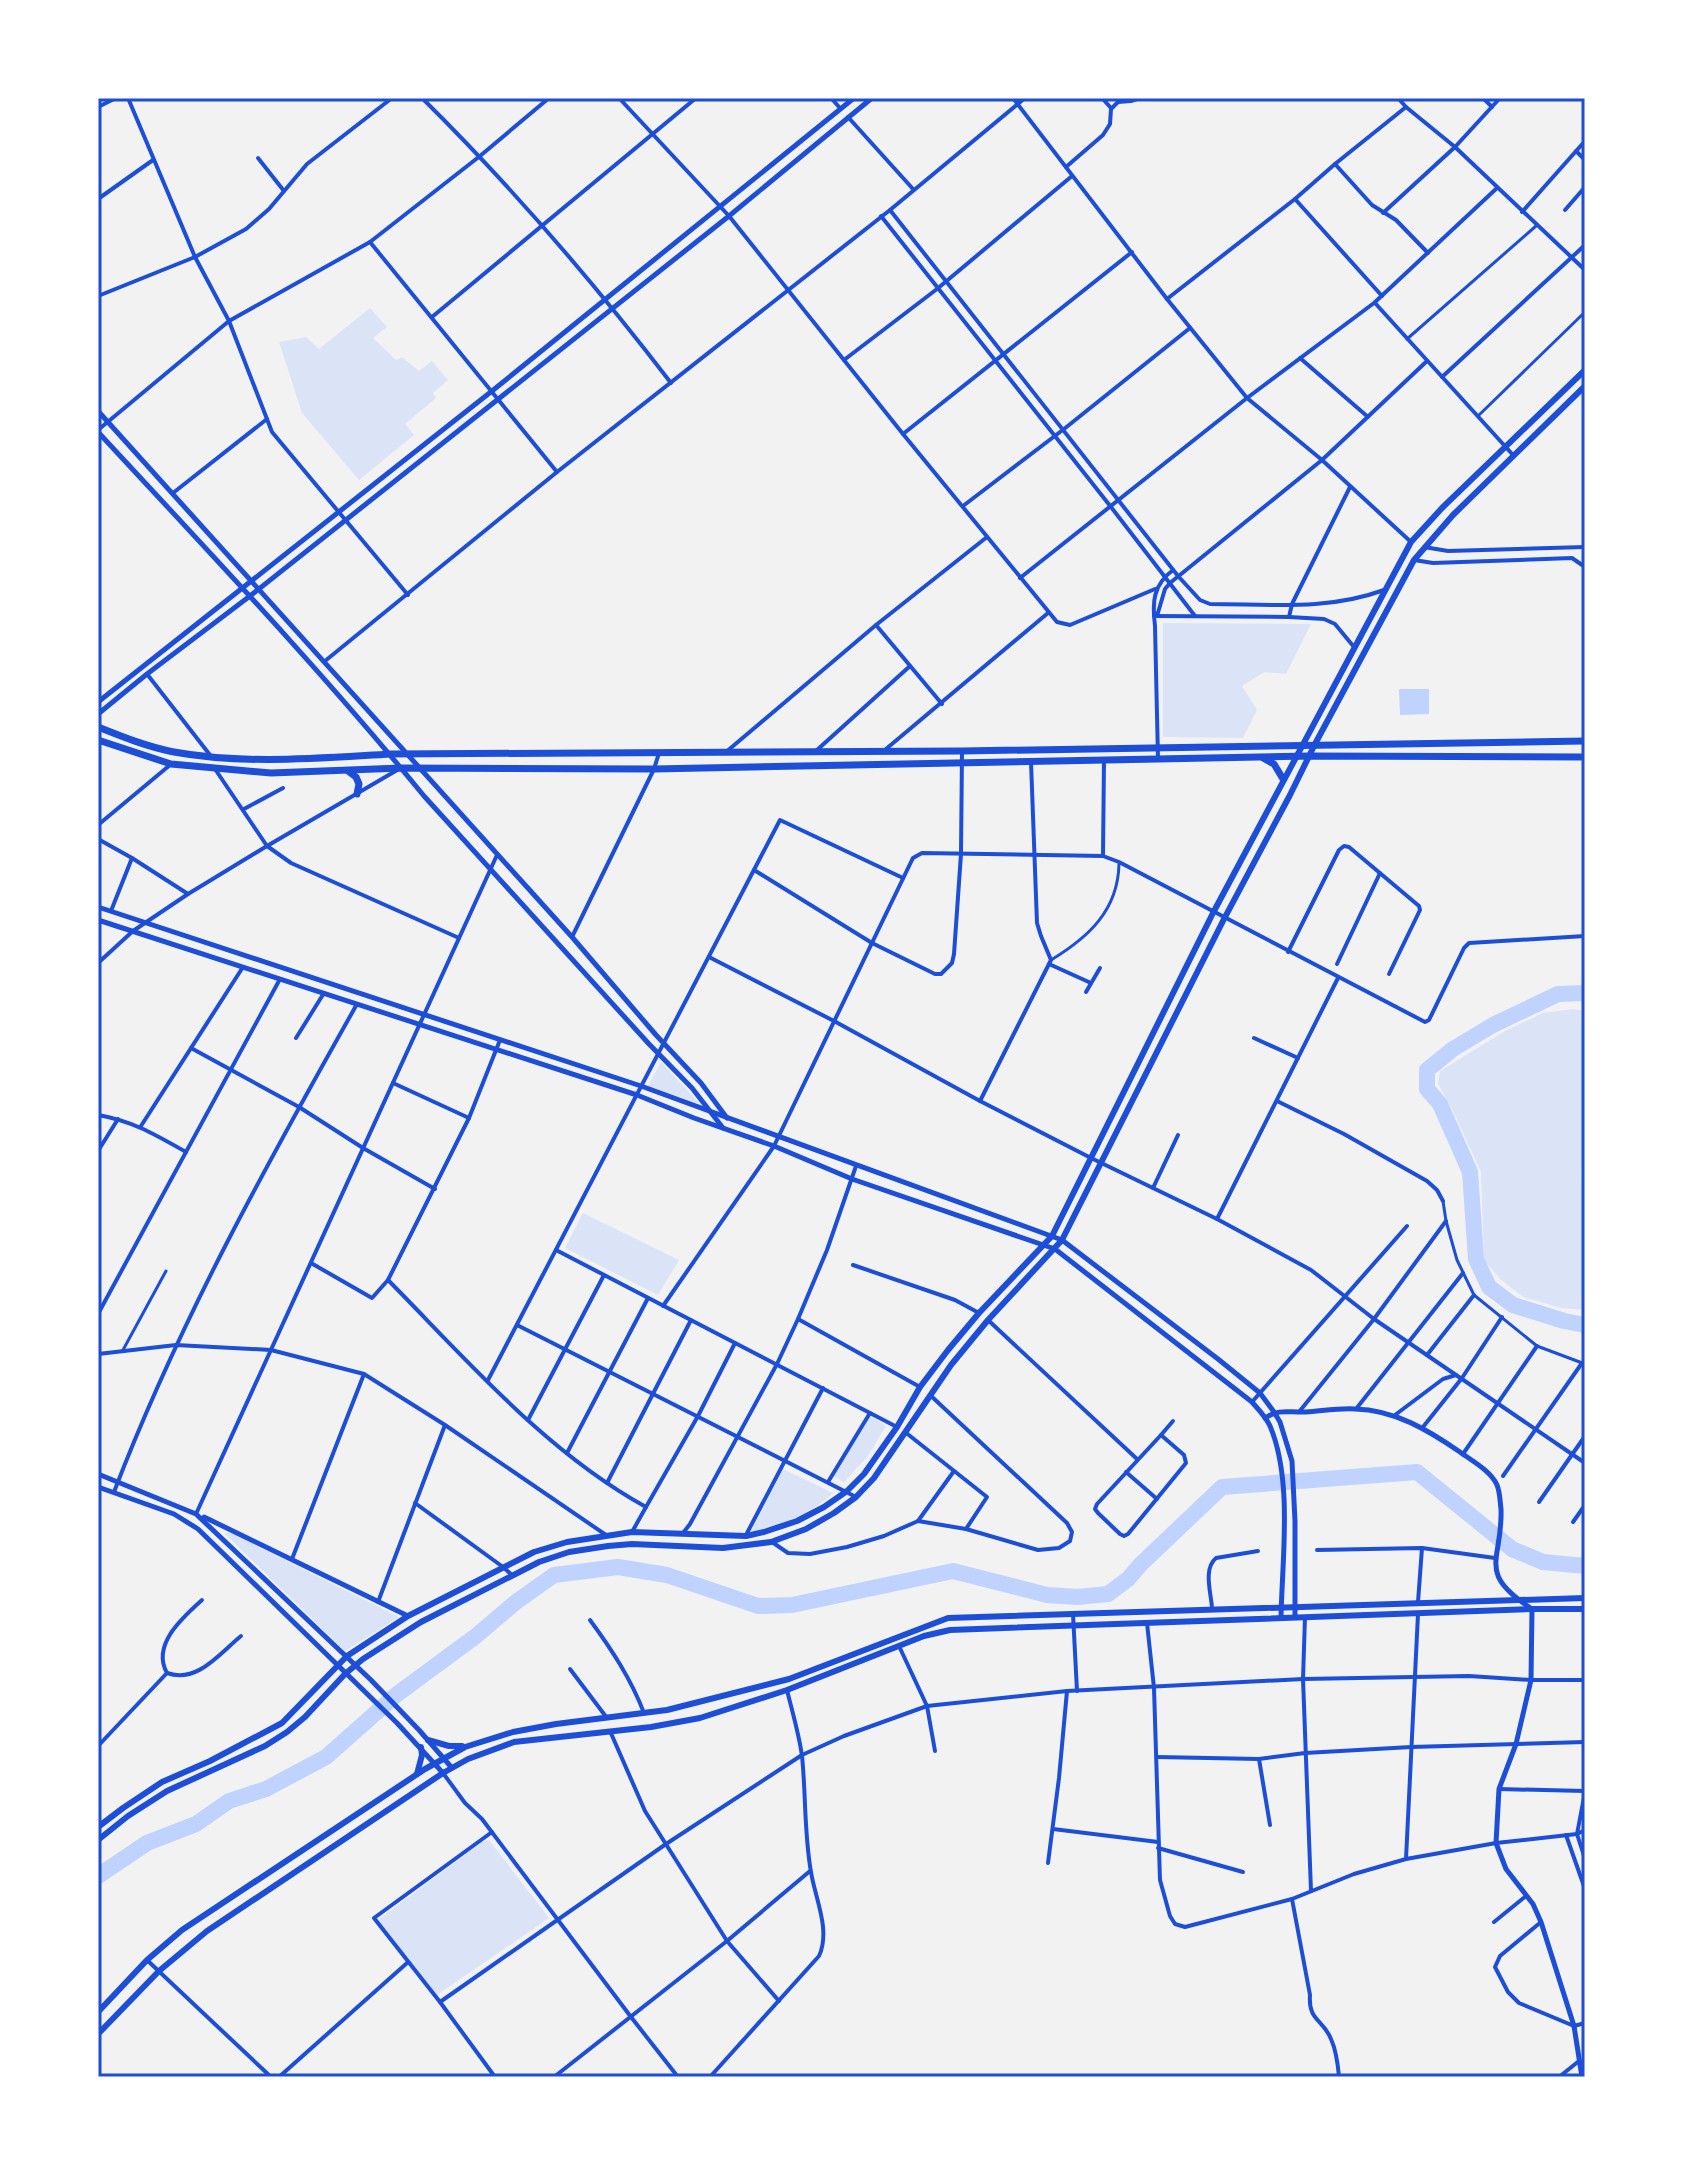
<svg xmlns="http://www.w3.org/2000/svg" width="1683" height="2175" font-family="'Fira Sans Condensed',sans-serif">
  <rect width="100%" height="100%" fill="#f2f2f2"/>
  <g fill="#dbe4f7">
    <polygon points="370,308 387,327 373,338 396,360 402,357 419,371 432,361 448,380 433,393 436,398 405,424 414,435 359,480 302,413 279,342 306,337 319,349"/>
    <polygon points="1163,623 1164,623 1311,624 1286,674 1264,672 1242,686 1257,710 1243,738 1163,737"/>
    <polygon points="1573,1009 1585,1011 1585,1155 1581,1171 1585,1180 1585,1310 1561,1308 1523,1297 1500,1279 1484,1260 1481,1172 1451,1107 1438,1084 1440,1071 1505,1031 1543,1013"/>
    <polygon points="661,1062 700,1104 648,1086"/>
    <polygon points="583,1213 679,1260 658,1295 565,1248"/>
    <polygon points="871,1416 886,1426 867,1457 844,1482 833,1476"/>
    <path d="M783,1469L833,1493C810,1514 782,1526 751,1531Z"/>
    <polygon points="224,1533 231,1533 399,1617 345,1651"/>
    <polygon points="489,1840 549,1918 437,1995 378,1920 482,1842"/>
  </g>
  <polygon fill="#bfd3fe" points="1399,689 1429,689 1429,714 1400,715"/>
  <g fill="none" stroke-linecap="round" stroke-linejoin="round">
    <g stroke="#bfd3fe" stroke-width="16">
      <polyline points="1585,993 1558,994 1493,1025 1453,1049 1427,1070 1427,1089 1440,1104 1470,1172 1476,1259 1489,1287 1513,1305 1564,1321 1585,1325"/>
      <polyline points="98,1876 147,1843 196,1824 229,1801 266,1789 326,1757 396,1695 476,1636 516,1602 554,1575 618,1567 667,1575 758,1606 792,1605 953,1571 1047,1595 1077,1597 1108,1594 1128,1579 1140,1565 1222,1487 1417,1472 1512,1549 1543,1562 1585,1566"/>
    </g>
    <g stroke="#1d4ed8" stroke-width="3">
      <polyline points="1407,339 1536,226"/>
      <polyline points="1479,415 1585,312"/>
      <path d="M1051,960C1089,937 1118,910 1119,864"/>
      <polyline points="1443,1201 1446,1221 1457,1260 1474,1295 1537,1346 1585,1364"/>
      <polyline points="123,1350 166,1271"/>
    </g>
    <g stroke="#1d4ed8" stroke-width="4">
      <polyline points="128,98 195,257 229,321 272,432 408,595"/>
      <path d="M422,98C514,189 592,280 671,383"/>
      <polyline points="619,98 729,216 903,434 1057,622 1070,625 1155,589"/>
      <polyline points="831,98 840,108"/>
      <polyline points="1013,98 1167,299 1247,398 1322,460 1411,542"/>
      <polyline points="1102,98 1111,108"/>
      <polyline points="1398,98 1406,107 1455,147 1585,270"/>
      <polyline points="1483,98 1492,107"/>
      <polyline points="98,107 116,98"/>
      <polyline points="848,117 913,189"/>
      <polyline points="1576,151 1585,160"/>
      <polyline points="258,158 284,191"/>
      <polyline points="1335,164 1372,205 1396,220 1428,253"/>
      <polyline points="1066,167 1103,135 1110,124 1111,109 1118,102 1131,101 1140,98"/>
      <polyline points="98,199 153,160"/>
      <polyline points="1295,199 1382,296"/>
      <path d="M890,210L1178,576L1200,600L1210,604C1269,604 1327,611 1384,590"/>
      <polyline points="1565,210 1585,187"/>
      <polyline points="1522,212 1585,141"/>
      <polyline points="1383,213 1455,147 1500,98"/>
      <polyline points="881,216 1111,507 1195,616"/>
      <polyline points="370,242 557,472"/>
      <polyline points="98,296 195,257 246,229 269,209 307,164 392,98"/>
      <polyline points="1167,299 1295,199 1335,164 1406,107"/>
      <polyline points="1375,303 1513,455"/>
      <polyline points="432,317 696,98"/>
      <polyline points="1300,358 1368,417"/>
      <polyline points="844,360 937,289 1072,176"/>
      <polyline points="1442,377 1585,245"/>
      <polyline points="98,430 229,321 370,242 480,156 549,98"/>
      <polyline points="903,434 1132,252"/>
      <polyline points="173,493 267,419"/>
      <polyline points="963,506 1064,429 1190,328"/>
      <polyline points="1424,547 1448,551 1585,547"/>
      <polyline points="1414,560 1433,563 1572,558 1585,567"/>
      <polyline points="1020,578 1247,398 1374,303 1497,188"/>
      <polyline points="1154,616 1289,617 1324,619 1335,624 1354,647"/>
      <polyline points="1157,616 1165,589 1170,583 1322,460 1427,361"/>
      <polyline points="1289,617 1292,604 1350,487"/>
      <polyline points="876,625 942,704"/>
      <polyline points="325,661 557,472 890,210 1025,98"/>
      <polyline points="147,674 210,755"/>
      <polyline points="886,749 1048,613"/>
      <polyline points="817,750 910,666"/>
      <polyline points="726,752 876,625 987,537"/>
      <path d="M1158,759L1155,626C1152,602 1153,585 1173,570"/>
      <polyline points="215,769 267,846 291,863 459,938"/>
      <polyline points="244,809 283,788"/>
      <polyline points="98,825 170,765"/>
      <polyline points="98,839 132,858 188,894"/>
      <polyline points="1103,856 1104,759"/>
      <polyline points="754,870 872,943 935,974 941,974 952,963 954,954 961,854 962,752"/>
      <polyline points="111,911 132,858"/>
      <polyline points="572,937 654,769 659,753"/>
      <polyline points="1288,952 1339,850 1344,846 1349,847 1419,906 1420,910 1389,974"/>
      <polyline points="709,957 834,1021 980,1101 1091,1158 1217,1219 1311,1270 1374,1319 1585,1463"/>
      <polyline points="98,963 133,931 188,894 267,846 399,769"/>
      <polyline points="1049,964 1091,983"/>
      <polyline points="1337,964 1380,873"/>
      <polyline points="1086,992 1100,968"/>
      <polyline points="296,1038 324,993"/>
      <polyline points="1254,1038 1298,1058"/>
      <polyline points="191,1048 299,1107 363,1148 435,1189"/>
      <polyline points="393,1083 469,1118"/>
      <polyline points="980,1101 1051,960 1041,936 1037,923 1031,762"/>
      <polyline points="1277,1101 1344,1134 1427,1181 1437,1190 1443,1201"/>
      <path d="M98,1115C133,1121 156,1135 186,1152"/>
      <polyline points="141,1126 243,967"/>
      <polyline points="98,1151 118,1119"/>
      <polyline points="1153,1188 1178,1135"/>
      <polyline points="1217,1219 1338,978"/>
      <polyline points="556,1250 897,1427"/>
      <polyline points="311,1263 372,1298 388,1280 469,1118 500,1040"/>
      <polyline points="853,1265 955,1300 979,1313"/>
      <path d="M388,1280C468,1361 546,1452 646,1507L632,1532"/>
      <polyline points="663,1306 774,1146 911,862 913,858 922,853 1103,856 1119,862 1425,1022 1429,1020 1464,948 1469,943 1585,936"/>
      <polyline points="98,1314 280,979"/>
      <polyline points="798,1319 920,1387"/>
      <polyline points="988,1320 1137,1459"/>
      <polyline points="517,1325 856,1497"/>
      <polyline points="98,1354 176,1345 271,1350 364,1374 445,1425 606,1535"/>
      <polyline points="1427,1355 1474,1295"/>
      <polyline points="488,1380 780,820 903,878"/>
      <polyline points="1252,1402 1407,1226"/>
      <polyline points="1356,1409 1463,1273"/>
      <polyline points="1299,1412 1374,1319 1446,1221"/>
      <polyline points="1395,1415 1443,1379 1456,1375"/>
      <polyline points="528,1420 604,1275"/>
      <polyline points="1423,1427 1462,1378 1502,1317"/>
      <polyline points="905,1432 987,1497 966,1529"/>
      <polygon points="1161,1435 1184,1455 1186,1463 1128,1534 1124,1536 1120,1534 1098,1513 1095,1509 1097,1504"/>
      <polyline points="1161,1435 1173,1421"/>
      <polyline points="567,1453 648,1298"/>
      <polyline points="1463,1454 1537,1346"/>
      <polyline points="1126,1472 1157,1499"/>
      <polyline points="1503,1476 1582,1363"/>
      <polyline points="828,1482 870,1413"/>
      <polyline points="607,1483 691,1320"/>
      <path d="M114,1492C179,1322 268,1162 357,1004"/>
      <polyline points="1539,1502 1585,1436"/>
      <polyline points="415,1503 503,1567 513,1576"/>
      <polyline points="646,1507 698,1416 735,1343"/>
      <polyline points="196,1514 497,855"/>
      <polyline points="918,1521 954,1471"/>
      <polyline points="1573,1522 1585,1505"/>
      <polyline points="683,1533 690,1524 777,1364 798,1319 827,1250 856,1166"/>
      <polyline points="746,1535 823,1388"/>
      <polyline points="772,1542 788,1553 810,1554 847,1547 884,1536 918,1521 966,1529 1038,1550 1059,1548 1070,1541 1072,1532 1067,1523 930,1395"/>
      <polyline points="1317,1550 1422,1548 1495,1558"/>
      <polyline points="292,1559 364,1374"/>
      <polyline points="378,1602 445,1425"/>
      <polyline points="1418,1602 1422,1548"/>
      <path d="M1212,1608C1211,1592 1203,1569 1216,1558L1258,1551"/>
      <polyline points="1073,1614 1077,1691"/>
      <polyline points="1305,1617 1303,1679 1311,1891"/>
      <path d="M590,1620C612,1650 631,1679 644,1713"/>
      <polyline points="1147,1623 1154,1688 1160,1880 1170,1916 1175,1924 1185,1927 1292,1899 1354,1874 1406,1859 1496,1843 1577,1834 1585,1830"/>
      <polyline points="899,1646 927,1706 935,1751"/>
      <polyline points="570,1669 607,1718"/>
      <path d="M167,1673C151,1645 183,1617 202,1600"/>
      <polyline points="610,1731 645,1811 727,1941 779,2001"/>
      <path d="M98,1746L167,1673C197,1684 220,1653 241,1636"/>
      <polyline points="1157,1757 1259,1759 1305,1753 1411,1747 1585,1742"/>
      <polyline points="1259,1759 1270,1825"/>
      <polyline points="443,1773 465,1803 482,1819 631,2017 678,2077"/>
      <polyline points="1499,1789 1585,1791"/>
      <polyline points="1585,1792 1577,1834 1585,1859"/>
      <polyline points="1053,1829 1158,1842"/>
      <polyline points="492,1832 374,1918 440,2002 495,2077"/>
      <polyline points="1566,1835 1585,1889"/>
      <polyline points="1158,1848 1243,1872"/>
      <polyline points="1406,1859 1418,1614"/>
      <polyline points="1048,1863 1059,1778 1067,1691"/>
      <path d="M1292,1899L1310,1995C1308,2021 1323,2019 1331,2039C1336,2050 1338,2065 1339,2077"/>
      <polyline points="1494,1922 1526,1896"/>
      <polyline points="1541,1922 1500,1956 1495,1967 1508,1992 1519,2003 1574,2026 1585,2023"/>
      <polyline points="148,1961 271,2077"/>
      <polyline points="440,2002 666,1844 802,1755 844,1736 927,1706 1067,1691 1303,1679 1469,1676 1531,1680 1585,1680"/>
      <polyline points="279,2077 407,1963"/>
      <polyline points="554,2077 727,1941 810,1871"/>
      <path d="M710,2077L819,1956C831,1930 815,1898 811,1872C804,1833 806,1794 802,1756C799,1734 792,1711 787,1690"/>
      <polyline points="1559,2077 1579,2061"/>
    </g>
    <g stroke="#1d4ed8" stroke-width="5">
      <polyline points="98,411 572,937 656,1035 701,1083 727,1118"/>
      <path d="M98,432C209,552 321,670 424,796L649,1044L692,1088L723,1128"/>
      <polyline points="98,702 492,391 854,98"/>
      <polyline points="98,714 147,674 250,596 729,216 872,98"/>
      <polyline points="98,907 641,1086 1062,1240 1218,1359 1260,1393 1274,1412 1280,1422 1292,1461 1295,1521 1295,1617"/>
      <path d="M98,920L637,1095L694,1118L774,1146L852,1179L1055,1249L1252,1402C1258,1409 1266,1417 1270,1426C1293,1480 1282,1560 1281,1618"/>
      <path d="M1265,1418C1280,1408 1289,1413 1306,1412C1322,1411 1338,1408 1355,1409C1395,1410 1428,1430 1460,1452C1472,1461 1491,1471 1497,1485C1500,1492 1500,1501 1501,1509C1503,1561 1475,1572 1532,1609L1531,1680L1516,1744L1499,1789L1496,1843L1506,1869L1533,1904L1541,1922L1574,2026L1582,2077"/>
      <polyline points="98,1474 196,1514 371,1680 419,1730 452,1768"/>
      <polyline points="98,1487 174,1514 198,1529 397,1723 443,1773"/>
      <polyline points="204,1517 408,1616"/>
    </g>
    <g stroke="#1d4ed8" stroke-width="6">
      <polyline points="428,1740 449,1746 462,1746"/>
      <polyline points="417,1774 422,1755 421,1747"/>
      <polyline points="98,1827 123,1808 162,1782 210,1761 282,1723 347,1656 408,1616 534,1552 567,1542 632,1532 746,1536 764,1532 797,1521 824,1507 847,1491 864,1474 897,1427 920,1387 948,1350 979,1313 1052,1236 1213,913 1411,542 1442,508 1585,370"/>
      <polyline points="98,1840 128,1816 167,1791 265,1746 287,1732 305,1717 345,1674 363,1659 421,1622 539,1562 569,1552 608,1546 632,1544 723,1548 771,1542 806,1529 834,1513 856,1497 874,1478 951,1365 988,1320 1062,1240 1224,919 1290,795 1315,744 1414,560 1453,515 1585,386"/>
      <polyline points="98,2012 147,1960 182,1930 425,1769 465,1747 513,1732 556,1724 667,1710 789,1679 948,1618 1585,1598"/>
      <polyline points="98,2034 159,1971 207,1931 443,1773 468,1759 514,1742 651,1727 700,1718 787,1690 924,1636 950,1630 1532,1609 1585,1609"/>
    </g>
    <g stroke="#1d4ed8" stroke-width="7">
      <path d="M98,727C123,737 148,747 174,752C245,765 320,758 391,754L962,751L1585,741"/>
      <polyline points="98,740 171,764 271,773 401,768 654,769 1309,756 1585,757"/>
      <polyline points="1263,758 1274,764 1283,779"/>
      <polyline points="348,771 356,777 359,784 357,794"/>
    </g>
  </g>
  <rect width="1683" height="2175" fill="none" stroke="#ffffff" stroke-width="200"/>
  <rect x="100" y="100" width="1483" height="1975" fill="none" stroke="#1d4ed8" stroke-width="3"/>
</svg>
